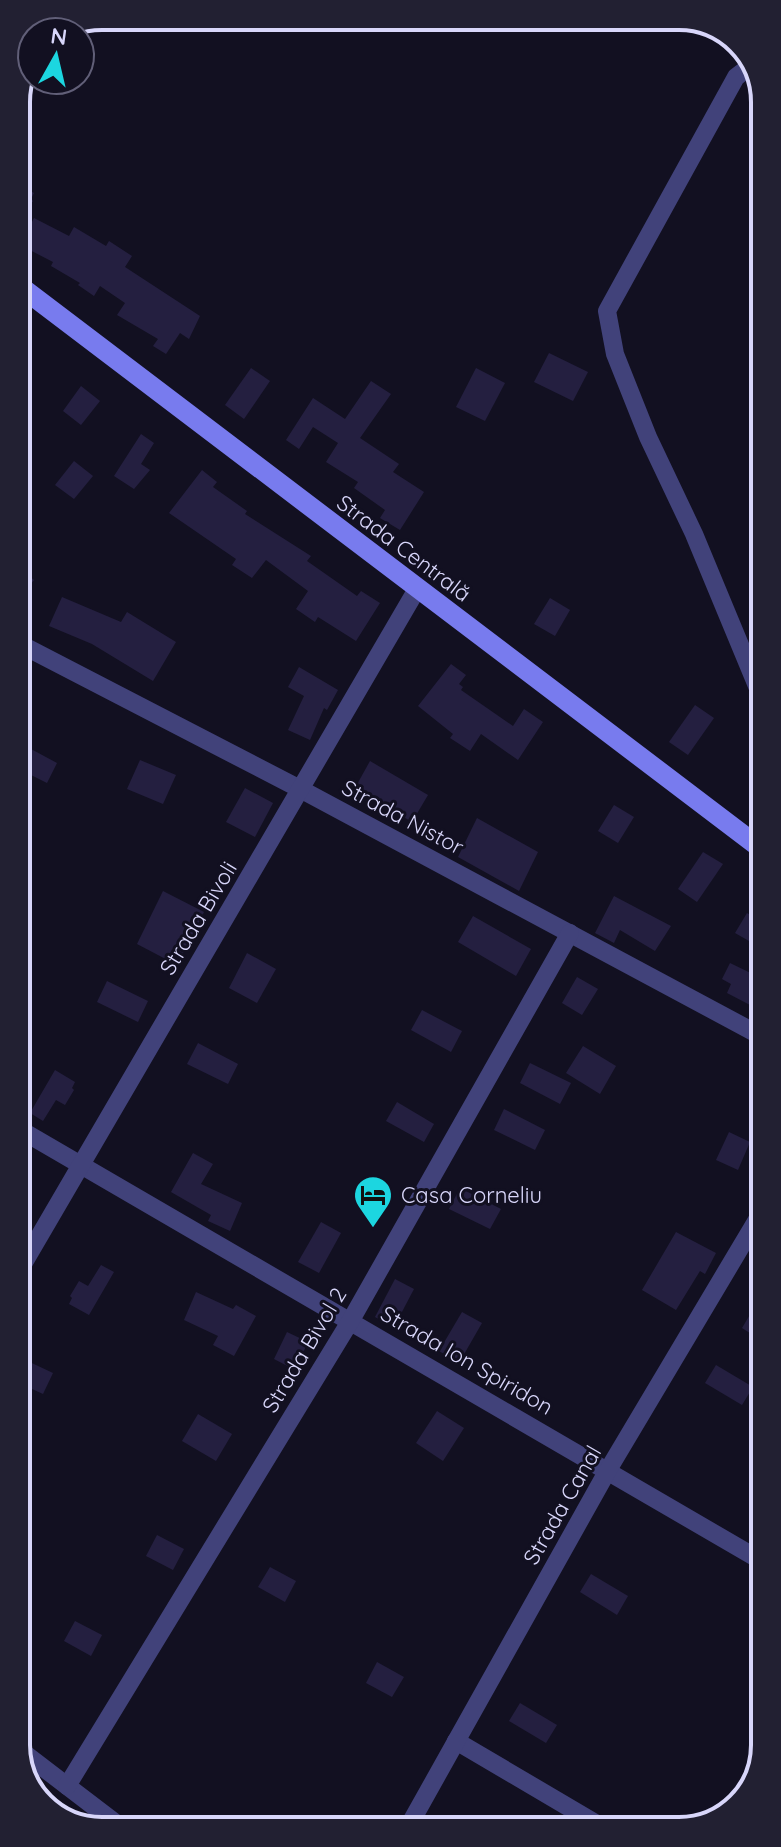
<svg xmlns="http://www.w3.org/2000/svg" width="781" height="1847" font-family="Quicksand,sans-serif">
  <rect width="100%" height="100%" fill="#121021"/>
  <g fill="#241f40">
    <polygon points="16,182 34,193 31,199 33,201 16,226"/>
    <polygon points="34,218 69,236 74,227 106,246 109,241 132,256 125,267 200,316 189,339 180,333 166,354 153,346 158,339 117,315 125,303 100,286 94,296 78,285 80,283 51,266 53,262 20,245"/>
    <polygon points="549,353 588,372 573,401 534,382"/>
    <polygon points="251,368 270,381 244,419 225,405"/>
    <polygon points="476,368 505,383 485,421 456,407"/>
    <polygon points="371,381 391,394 360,438 399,464 393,472 424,492 400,530 380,518 385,510 354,488 358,482 326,462 338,443 313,427 299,449 286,440 313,398 345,419"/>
    <polygon points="81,386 100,401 81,425 63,411"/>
    <polygon points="141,434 154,443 141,464 150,470 134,489 114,476"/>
    <polygon points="74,461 93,476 74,499 55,485"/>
    <polygon points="202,470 217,482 213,487 247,511 245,514 311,556 307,561 357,596 361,591 380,603 356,641 318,617 315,622 296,609 308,591 266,560 252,578 232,565 236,559 169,513"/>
    <polygon points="17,566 34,580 17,602"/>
    <polygon points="62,597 121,622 127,612 176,642 153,681 92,644 49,626"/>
    <polygon points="550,598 570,610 555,636 534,624"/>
    <polygon points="451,664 466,675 459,684 463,687 461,690 513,726 524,709 543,722 518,760 481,734 470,751 450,738 453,734 418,706"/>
    <polygon points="299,667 338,690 327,710 324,708 310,740 288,730 304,696 288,687"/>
    <polygon points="695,705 714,718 688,755 669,742"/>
    <polygon points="18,742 57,763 47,783 29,774 18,796"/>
    <polygon points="140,760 176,775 163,804 127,789"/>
    <polygon points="370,761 428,795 412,822 355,788"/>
    <polygon points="245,788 273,803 255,837 226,822"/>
    <polygon points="614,805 634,817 618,843 598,831"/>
    <polygon points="477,818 538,852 519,891 458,857"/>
    <polygon points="703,852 723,864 697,902 678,889"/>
    <polygon points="163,891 204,912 177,965 137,944"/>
    <polygon points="614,896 671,926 655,951 620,930 614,943 595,933"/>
    <polygon points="747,913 763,922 763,949 735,933"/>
    <polygon points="473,916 531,949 516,976 458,942"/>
    <polygon points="247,953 276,969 257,1003 229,988"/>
    <polygon points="730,963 763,979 763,999 755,995 750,1005 727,993 731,984 722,979"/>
    <polygon points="577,977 598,989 582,1015 562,1003"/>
    <polygon points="107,981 148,1001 138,1022 97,1002"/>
    <polygon points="422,1010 462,1031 451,1052 411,1030"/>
    <polygon points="198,1043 238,1064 228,1084 187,1064"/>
    <polygon points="583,1046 616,1066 600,1094 566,1073"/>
    <polygon points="530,1063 571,1083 560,1104 520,1083"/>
    <polygon points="55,1070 75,1082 72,1088 74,1090 65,1105 56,1100 43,1121 30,1113"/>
    <polygon points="397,1102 434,1124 424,1142 386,1121"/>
    <polygon points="504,1109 545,1130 535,1150 494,1130"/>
    <polygon points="729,1132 750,1142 738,1170 716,1160"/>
    <polygon points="193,1153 213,1164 201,1184 242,1203 230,1231 208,1221 211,1215 171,1192"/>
    <polygon points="460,1188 501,1209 490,1229 449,1209"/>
    <polygon points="321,1222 341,1233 319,1273 298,1262"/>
    <polygon points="676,1232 716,1253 705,1274 700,1271 676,1310 642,1290"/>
    <polygon points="101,1265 114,1272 89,1315 69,1304 72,1298 70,1296 79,1281 88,1286"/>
    <polygon points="395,1279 414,1289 394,1327 375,1317"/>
    <polygon points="764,1291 764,1342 742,1328"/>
    <polygon points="196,1292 233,1309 236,1305 256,1316 234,1356 213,1345 218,1336 184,1320"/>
    <polygon points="462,1312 482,1323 459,1363 439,1351"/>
    <polygon points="287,1332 308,1342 295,1370 274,1359"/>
    <polygon points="19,1357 53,1373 43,1394 19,1383"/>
    <polygon points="716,1365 753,1387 742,1405 705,1383"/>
    <polygon points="437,1411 464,1428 443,1461 416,1443"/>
    <polygon points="198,1414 232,1434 216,1461 182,1441"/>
    <polygon points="157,1535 184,1549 173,1570 146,1556"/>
    <polygon points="270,1567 296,1581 285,1602 258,1587"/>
    <polygon points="591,1574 628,1596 617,1615 580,1592"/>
    <polygon points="75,1621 102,1635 91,1656 64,1641"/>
    <polygon points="377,1662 404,1677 392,1697 366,1683"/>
    <polygon points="520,1703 557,1725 546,1743 509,1721"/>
  </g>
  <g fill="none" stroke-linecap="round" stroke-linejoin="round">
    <g stroke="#41427a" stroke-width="18">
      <polyline points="753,64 736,77 607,311 615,354 648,437 694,534 762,698"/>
      <polyline points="18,643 302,790 763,1037"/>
      <polyline points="19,1129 765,1563"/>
      <polyline points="19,1271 417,589"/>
      <polyline points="456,1741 602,1827"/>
      <polyline points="20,1750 126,1831"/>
      <polyline points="67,1786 351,1320 570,933"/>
      <polyline points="407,1829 608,1470 764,1208"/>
    </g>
    <polyline stroke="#787bee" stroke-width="20" points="17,284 763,850"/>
  </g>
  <defs>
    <g id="hotel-pin" transform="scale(2)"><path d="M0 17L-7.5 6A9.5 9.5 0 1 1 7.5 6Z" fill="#1cd6e0" stroke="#121021"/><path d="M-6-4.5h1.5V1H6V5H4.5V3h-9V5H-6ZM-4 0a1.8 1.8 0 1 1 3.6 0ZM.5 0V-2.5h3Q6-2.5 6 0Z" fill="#111"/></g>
  </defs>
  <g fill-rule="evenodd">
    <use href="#hotel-pin" x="373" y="1195"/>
  </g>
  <g text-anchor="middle" stroke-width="6" stroke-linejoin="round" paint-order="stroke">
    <g font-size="22" fill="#d8d6fa" stroke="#121021">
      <text transform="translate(404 548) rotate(37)" y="8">Strada Centrală</text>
      <text transform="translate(403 817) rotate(28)" y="8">Strada Nistor</text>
      <text transform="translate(198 918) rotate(-59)" y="8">Strada Bivoli</text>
      <text transform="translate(304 1350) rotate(-59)" y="8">Strada Bivol 2</text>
      <text transform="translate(467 1360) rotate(30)" y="8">Strada Ion Spiridon</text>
      <text transform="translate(562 1505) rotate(-60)" y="8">Strada Canal</text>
    </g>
    <g font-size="22" fill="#d8d6fa" stroke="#121021" text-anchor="start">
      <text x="401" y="1203">Casa Corneliu</text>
    </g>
  </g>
  <path d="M0 0H781V1847H0ZM102 30H679A72 72 0 0 1 751 102V1745A72 72 0 0 1 679 1817H102A72 72 0 0 1 30 1745V102A72 72 0 0 1 102 30Z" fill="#222032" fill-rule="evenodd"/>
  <path fill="none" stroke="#d8d6fa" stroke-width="4" d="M102 30H679A72 72 0 0 1 751 102V1745A72 72 0 0 1 679 1817H102A72 72 0 0 1 30 1745V102A72 72 0 0 1 102 30Z"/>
  <g transform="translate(56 56) rotate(8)"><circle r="38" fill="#121021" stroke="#615f78" stroke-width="2"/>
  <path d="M0-6L14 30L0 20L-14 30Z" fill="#1cd6e0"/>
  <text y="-12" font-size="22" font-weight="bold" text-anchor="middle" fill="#d8d6fa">N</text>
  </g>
</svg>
